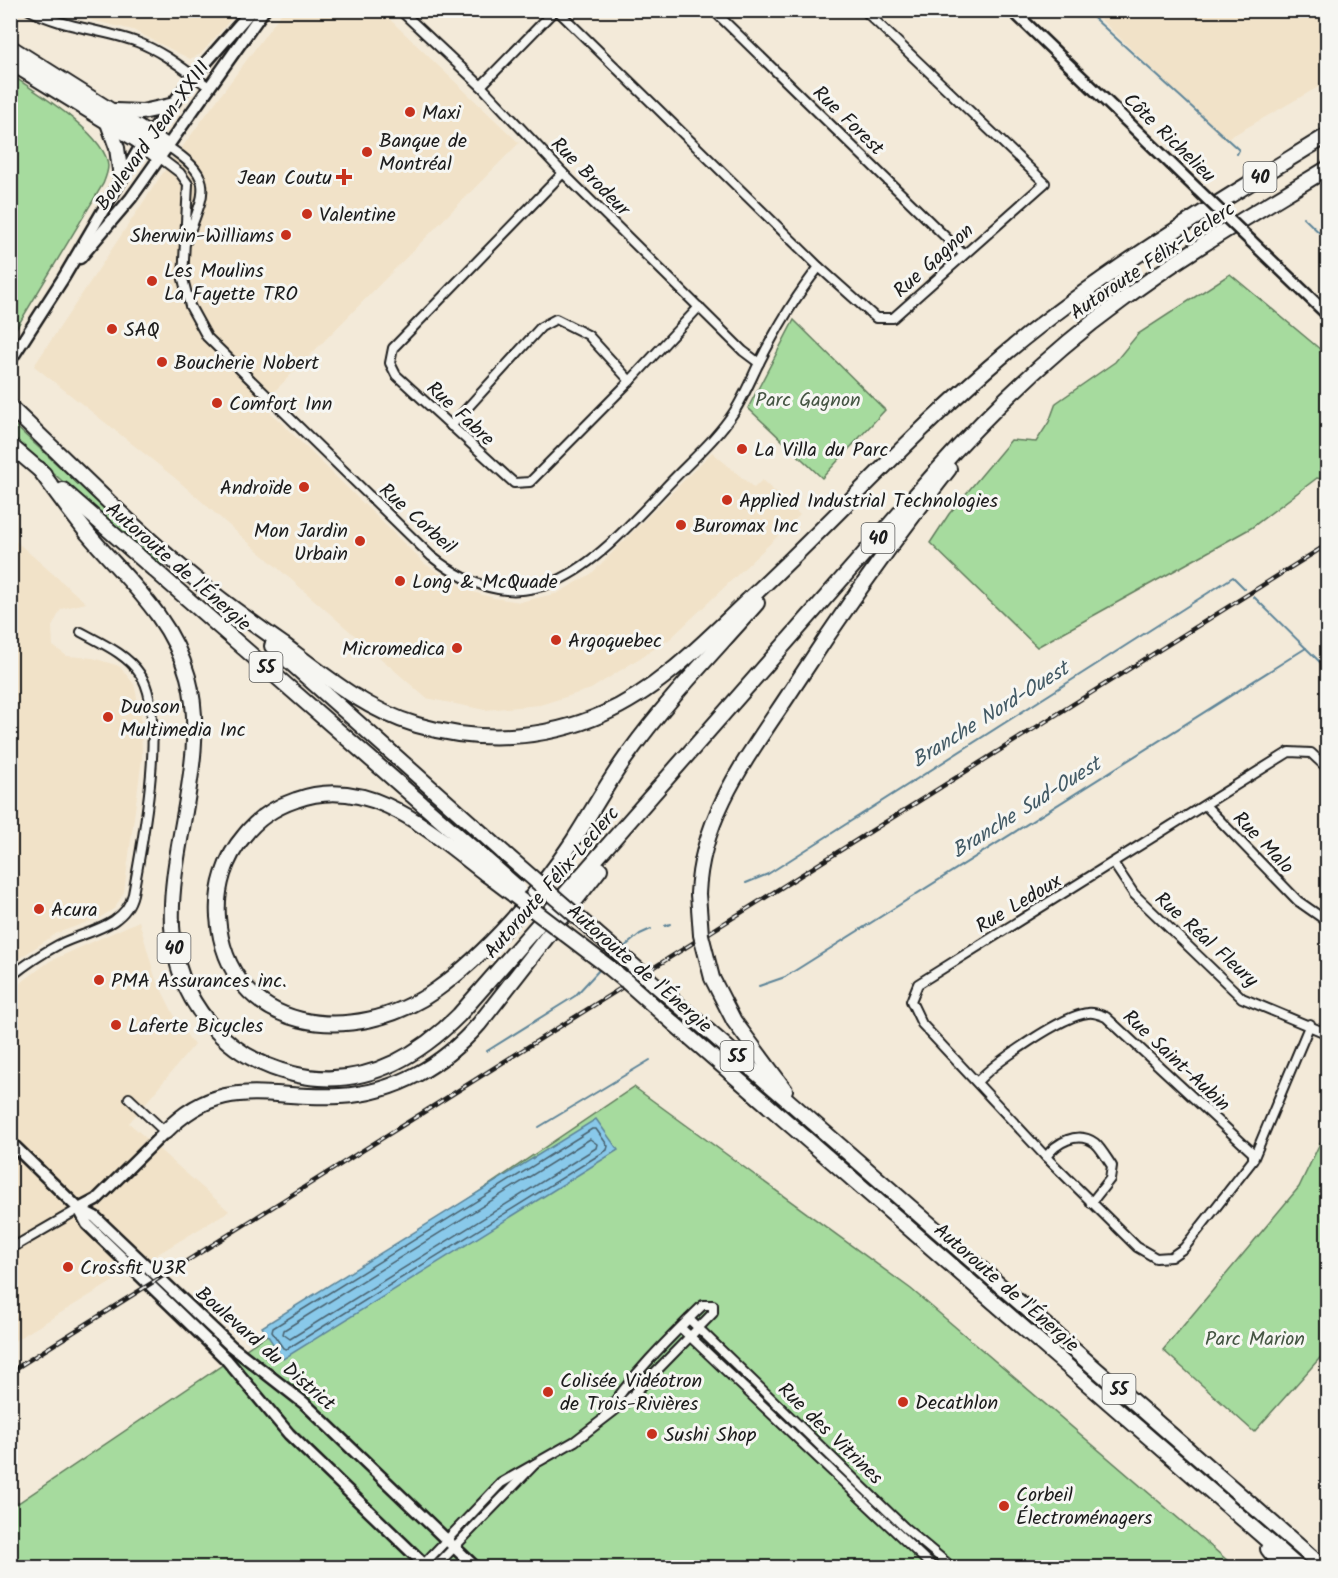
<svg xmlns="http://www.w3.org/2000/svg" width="1338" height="1578" font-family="Kalam,sans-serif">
  <rect width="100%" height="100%" fill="#f3ead9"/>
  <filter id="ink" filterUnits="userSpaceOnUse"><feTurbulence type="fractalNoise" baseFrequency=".0167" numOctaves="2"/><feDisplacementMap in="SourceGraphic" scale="12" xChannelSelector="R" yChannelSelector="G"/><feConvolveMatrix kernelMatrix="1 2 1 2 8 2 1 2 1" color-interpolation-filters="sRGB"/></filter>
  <g filter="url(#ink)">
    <g fill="#f1e2c8">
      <polygon points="53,11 238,11 201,54 190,59 133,30"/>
      <polygon points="283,11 381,11 519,143 262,404 425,564 469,591 494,598 520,602 558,593 591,574 712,452 754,488 762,480 800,515 670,639 591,689 540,705 485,710 426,698 175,478 34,366 160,177"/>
      <polygon points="1092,11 1327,11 1327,82 1225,140"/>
      <polygon points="10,536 86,603 61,609 52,627 53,646 67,656 93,658 119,666 134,684 141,715 142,758 124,892 115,908 99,918 57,933 11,964"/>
      <polygon points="139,921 155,977 178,1023 194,1045 129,1123 229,1211 11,1343 11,990 50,961"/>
    </g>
    <g fill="#a6db9e" stroke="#617c5d" stroke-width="1.5">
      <path d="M11,75C35,91 107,135 108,166C108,172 105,179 103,184L11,337Z"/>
      <polygon points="1230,274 1327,355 1327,480 1317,478 1251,528 1037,647 930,543 949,514 1011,440 1036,442 1049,422 1056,403 1115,362 1138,334"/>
      <polygon points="794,320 885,410 822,478 748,408"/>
      <polygon points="10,421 163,562 161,568 11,436"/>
      <polygon points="634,1087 911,1289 1235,1567 11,1568 11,1508"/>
      <polygon points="1322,1139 1328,1141 1327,1350 1254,1432 1163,1350 1299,1187"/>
    </g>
    <polygon fill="#89c9ea" stroke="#5d8498" stroke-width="1.5" points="596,1119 618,1150 283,1359 262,1327"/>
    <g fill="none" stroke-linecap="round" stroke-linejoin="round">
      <g stroke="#48616e" stroke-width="1.5">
        <polygon points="592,1129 596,1129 608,1146 607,1150 287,1349 283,1348 272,1332 273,1328"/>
        <polygon points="590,1139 597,1144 596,1148 290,1339 283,1334 284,1330"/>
      </g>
      <g stroke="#5d8498" stroke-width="2">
        <polyline points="1085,10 1239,150 1237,154"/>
        <polyline points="1303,217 1328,241"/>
        <polyline points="1254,597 1328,670"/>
        <polyline points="746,883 768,874 1233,577 1245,589"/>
        <polyline points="665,926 670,924"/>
        <polyline points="623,948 640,934 651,929"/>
        <polyline points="759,986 785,977 1306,648"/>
        <polyline points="487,1051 575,996 601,968"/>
        <polyline points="539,1127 650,1060"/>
      </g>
      <g stroke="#1c1c1c" stroke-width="12">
        <g id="street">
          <path d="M29,10C64,28 102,29 137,42C164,52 186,71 209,87"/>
          <polyline points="400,10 481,86 563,173 743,351 759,363"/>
          <polyline points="557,10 819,267 876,318 893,318 1045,183 864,10"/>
          <polyline points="713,10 963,254"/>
          <polyline points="481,86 555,10"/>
          <path d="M167,146C218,179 204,192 186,242"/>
          <path d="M159,157L180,173L188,184L183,279L190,306L207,337L431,556C531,636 596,561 664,489C687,464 716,440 734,412C743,398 750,382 757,367C774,333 795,297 819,267"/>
          <polyline points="563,173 393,348 390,363 396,375 514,483 530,482 630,381 699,307"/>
          <polyline points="451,426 541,327 556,319 588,335 630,381"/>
          <polyline points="1205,805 1298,901 1328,922"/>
          <polyline points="1114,864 1134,894 1242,998 1328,1034"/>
          <path d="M10,977C25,965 41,954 58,945C85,931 125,928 133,894C142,845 168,714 140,674C127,654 101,643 81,632"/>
          <polyline points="1310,1024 1253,1160 1184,1248 1171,1257 1156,1258 1137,1247 1046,1157 922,1024 911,1001 918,984 1289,752 1311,753 1328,769"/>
          <path d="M977,1082C994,1063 1063,1015 1088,1013C1094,1012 1101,1015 1106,1017L1253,1153V1158"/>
          <polyline points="129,1098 165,1132"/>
          <path d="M1046,1157C1056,1143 1077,1130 1095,1143C1101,1148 1107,1159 1112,1166L1110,1179L1091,1203"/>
          <polyline points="10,1249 79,1209"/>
          <polyline points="689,1319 904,1527 953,1568"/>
          <polyline points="681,1328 934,1568"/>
          <path d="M420,1568L501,1483L575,1441L627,1401L713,1313V1305H703C667,1340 631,1376 603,1418"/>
          <polyline points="434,1568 535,1464"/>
        </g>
      </g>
      <g stroke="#1c1c1c" stroke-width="15">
        <g id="secondary">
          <polyline points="1012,10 1198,190"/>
          <polyline points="1251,241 1328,315"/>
          <polyline points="80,258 131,198 264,10"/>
          <polyline points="10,361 64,277 142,144 194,76 252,10"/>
          <polyline points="10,1142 79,1209 87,1224 226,1359 289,1434 428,1568"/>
          <polyline points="79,1209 95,1217 231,1346 304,1403 476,1568"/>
          <polyline points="79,1209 96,1200 165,1132"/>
        </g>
      </g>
      <g stroke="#1c1c1c" stroke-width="18">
        <g id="highway">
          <polyline points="10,47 167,146"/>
          <polyline points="10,62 137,140 159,157"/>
          <polyline points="115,111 142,112 170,106"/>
          <polyline points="108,123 117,148 121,177"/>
          <path d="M10,407C74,467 136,532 204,586C230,607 257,626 284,645C326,677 366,710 417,725C478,743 544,740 603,714C658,690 702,644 745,603C834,521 914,430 1007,352C1106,269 1218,203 1328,135"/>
          <polyline points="10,445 44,474"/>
          <path d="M39,469C55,491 71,513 88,534C127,580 171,616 188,677C219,791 122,921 209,1023C231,1049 260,1066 293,1074C358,1090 414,1060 459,1015L934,474C991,410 1052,351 1121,301C1186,252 1258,211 1328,168"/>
          <polyline points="63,490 493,866"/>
          <polyline points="272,646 504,853"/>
          <path d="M486,874C431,832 370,773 296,800C275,807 257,819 244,836C225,858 216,888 218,917C227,1035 355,1048 436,990C487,954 538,894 573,841C592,812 608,781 629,753C667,700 714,652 757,603"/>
          <path d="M698,894C701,813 753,750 795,685C843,611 894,539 949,469"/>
          <polyline points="610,968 627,982"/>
          <polyline points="712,978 734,1021 785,1090"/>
          <polyline points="674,1001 1324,1568"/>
          <polyline points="663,1014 1299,1568"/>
          <path d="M165,1132C222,1073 269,1100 340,1096C396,1093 443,1065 479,1024L600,869"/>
          <polyline points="1268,1549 1283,1568"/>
        </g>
      </g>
      <use href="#street" stroke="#f6f6f2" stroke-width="8"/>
      <use href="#secondary" stroke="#f6f6f2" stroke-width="10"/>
      <use href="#highway" stroke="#f6f6f2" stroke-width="14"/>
      <g stroke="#1c1c1c" stroke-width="4.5">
        <polyline id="rail" points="10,1372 1328,544"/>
      </g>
      <use href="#rail" stroke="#f6f6f2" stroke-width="2" stroke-dasharray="7" stroke-linecap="butt"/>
      <g stroke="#1c1c1c" stroke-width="15" stroke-linecap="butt">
        <polyline id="secondary-bridge" points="1198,190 1251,241"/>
      </g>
      <g stroke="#1c1c1c" stroke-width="18" stroke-linecap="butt">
        <g id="highway-bridge">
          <polyline points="504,853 674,1001"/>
          <polyline points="493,866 518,888"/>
          <polyline points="486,874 610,968"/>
          <polyline points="698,894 701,935 712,978"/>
          <polyline points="627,982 663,1014"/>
        </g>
      </g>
      <use href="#secondary-bridge" stroke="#f6f6f2" stroke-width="10"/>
      <use href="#highway-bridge" stroke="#f6f6f2" stroke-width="14"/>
    </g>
  </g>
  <g fill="#c8321e" stroke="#f6f6f2" stroke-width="2">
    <circle cx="410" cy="112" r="6"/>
    <circle cx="367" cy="152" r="6"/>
    <path d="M341 168h6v6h6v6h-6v6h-6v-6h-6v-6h6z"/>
    <circle cx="307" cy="214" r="6"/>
    <circle cx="286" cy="235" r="6"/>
    <circle cx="152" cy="281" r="6"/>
    <circle cx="112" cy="329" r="6"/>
    <circle cx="162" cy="362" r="6"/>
    <circle cx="217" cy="403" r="6"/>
    <circle cx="742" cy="449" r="6"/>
    <circle cx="304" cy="487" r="6"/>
    <circle cx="727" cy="500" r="6"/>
    <circle cx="681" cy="525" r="6"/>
    <circle cx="360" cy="541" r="6"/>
    <circle cx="400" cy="581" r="6"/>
    <circle cx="556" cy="640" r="6"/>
    <circle cx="457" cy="648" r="6"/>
    <circle cx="108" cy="717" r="6"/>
    <circle cx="39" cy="909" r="6"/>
    <circle cx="99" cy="980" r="6"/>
    <circle cx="116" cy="1025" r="6"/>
    <circle cx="68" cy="1267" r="6"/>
    <circle cx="548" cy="1392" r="6"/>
    <circle cx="903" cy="1402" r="6"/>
    <circle cx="652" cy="1434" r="6"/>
    <circle cx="1004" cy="1506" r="6"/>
  </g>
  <g text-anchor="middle" stroke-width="6" stroke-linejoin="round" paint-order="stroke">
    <g fill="#f6f6f2" stroke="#5d5d5c" stroke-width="1.5">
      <rect x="1243.5" y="162" width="33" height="30" rx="4.5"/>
      <rect x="861.5" y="523" width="33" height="30" rx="4.5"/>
      <rect x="249.5" y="652" width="33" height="30" rx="4.5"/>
      <rect x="157.5" y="933" width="33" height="30" rx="4.5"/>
      <rect x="720.5" y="1041" width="33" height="30" rx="4.5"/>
      <rect x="1102.5" y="1374" width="33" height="30" rx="4.5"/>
    </g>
    <g font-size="18" font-weight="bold" fill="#1c1c1c">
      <text x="1260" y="183">40</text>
      <text x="878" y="544">40</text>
      <text x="266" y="673">55</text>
      <text x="174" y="954">40</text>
      <text x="737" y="1062">55</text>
      <text x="1119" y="1395">55</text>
    </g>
    <g font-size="20" fill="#1c1c1c" stroke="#f6f6f2" text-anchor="start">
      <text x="422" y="119">Maxi</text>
      <text x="379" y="147">Banque de<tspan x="379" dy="23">Montréal</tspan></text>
      <text x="332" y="184" text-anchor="end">Jean Coutu</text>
      <text x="319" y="221">Valentine</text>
      <text x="274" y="242" text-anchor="end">Sherwin-Williams</text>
      <text x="164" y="277">Les Moulins<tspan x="164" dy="23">La Fayette TRO</tspan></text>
      <text x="124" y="336">SAQ</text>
      <text x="174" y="369">Boucherie Nobert</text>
      <text x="229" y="410">Comfort Inn</text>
      <text x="754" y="456">La Villa du Parc</text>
      <text x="292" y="494" text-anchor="end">Androïde</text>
      <text x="739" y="507">Applied Industrial Technologies</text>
      <text x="693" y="532">Buromax Inc</text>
      <text x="348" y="537" text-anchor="end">Mon Jardin<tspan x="348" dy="23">Urbain</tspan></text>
      <text x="412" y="588">Long &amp; McQuade</text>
      <text x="568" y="647">Argoquebec</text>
      <text x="445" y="655" text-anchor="end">Micromedica</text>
      <text x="120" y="713">Duoson<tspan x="120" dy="23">Multimedia Inc</tspan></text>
      <text x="51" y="916">Acura</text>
      <text x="111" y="987">PMA Assurances inc.</text>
      <text x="128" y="1032">Laferte Bicycles</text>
      <text x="80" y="1274">Crossfit U3R</text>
      <text x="560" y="1387">Colisée Vidéotron<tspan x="560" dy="23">de Trois-Rivières</tspan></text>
      <text x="915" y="1409">Decathlon</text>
      <text x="664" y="1441">Sushi Shop</text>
      <text x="1016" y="1501">Corbeil<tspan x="1016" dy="23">Électroménagers</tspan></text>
    </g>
    <g font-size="20" fill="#1c1c1c" stroke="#f6f6f2">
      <text transform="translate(849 120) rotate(44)" y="7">Rue Forest</text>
      <text transform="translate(152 135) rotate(-54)" y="7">Boulevard Jean-XXIII</text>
      <text transform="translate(1170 137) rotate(44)" y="7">Côte Richelieu</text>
      <text transform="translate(591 176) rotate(45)" y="7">Rue Brodeur</text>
      <text transform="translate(933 260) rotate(-42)" y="7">Rue Gagnon</text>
      <text transform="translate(1152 260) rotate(-34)" y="7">Autoroute Félix-Leclerc</text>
      <text transform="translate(461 413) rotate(43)" y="7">Rue Fabre</text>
      <text transform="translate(418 518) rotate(42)" y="7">Rue Corbeil</text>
      <text transform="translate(179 566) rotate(41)" y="7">Autoroute de l'Énergie</text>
      <text transform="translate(1264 842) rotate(46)" y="7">Rue Malo</text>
      <text transform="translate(551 882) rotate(-49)" y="7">Autoroute Félix-Leclerc</text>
      <text transform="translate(1018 903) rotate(-31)" y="7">Rue Ledoux</text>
      <text transform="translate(1207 939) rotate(42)" y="7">Rue Réal Fleury</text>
      <text transform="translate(640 968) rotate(41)" y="7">Autoroute de l'Énergie</text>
      <text transform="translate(1177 1060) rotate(43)" y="7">Rue Saint-Aubin</text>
      <text transform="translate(1007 1287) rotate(41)" y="7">Autoroute de l'Énergie</text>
      <text transform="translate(266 1348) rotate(41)" y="7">Boulevard du District</text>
      <text transform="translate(831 1433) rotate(44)" y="7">Rue des Vitrines</text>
    </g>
    <g font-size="20" fill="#455543" stroke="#f6f6f2">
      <text x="808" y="406">Parc Gagnon</text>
      <text x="1255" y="1345">Parc Marion</text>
    </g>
    <g font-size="21" font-style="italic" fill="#425964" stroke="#f6f6f2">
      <text transform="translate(990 714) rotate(-32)" y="7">Branche Nord-Ouest</text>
      <text transform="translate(1026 807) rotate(-32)" y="7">Branche Sud-Ouest</text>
    </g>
  </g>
  <rect width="1338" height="1578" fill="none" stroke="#f6f6f2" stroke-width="36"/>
  <rect x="18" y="18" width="1302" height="1542" fill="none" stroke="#1c1c1c" stroke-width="2" filter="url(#ink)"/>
</svg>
